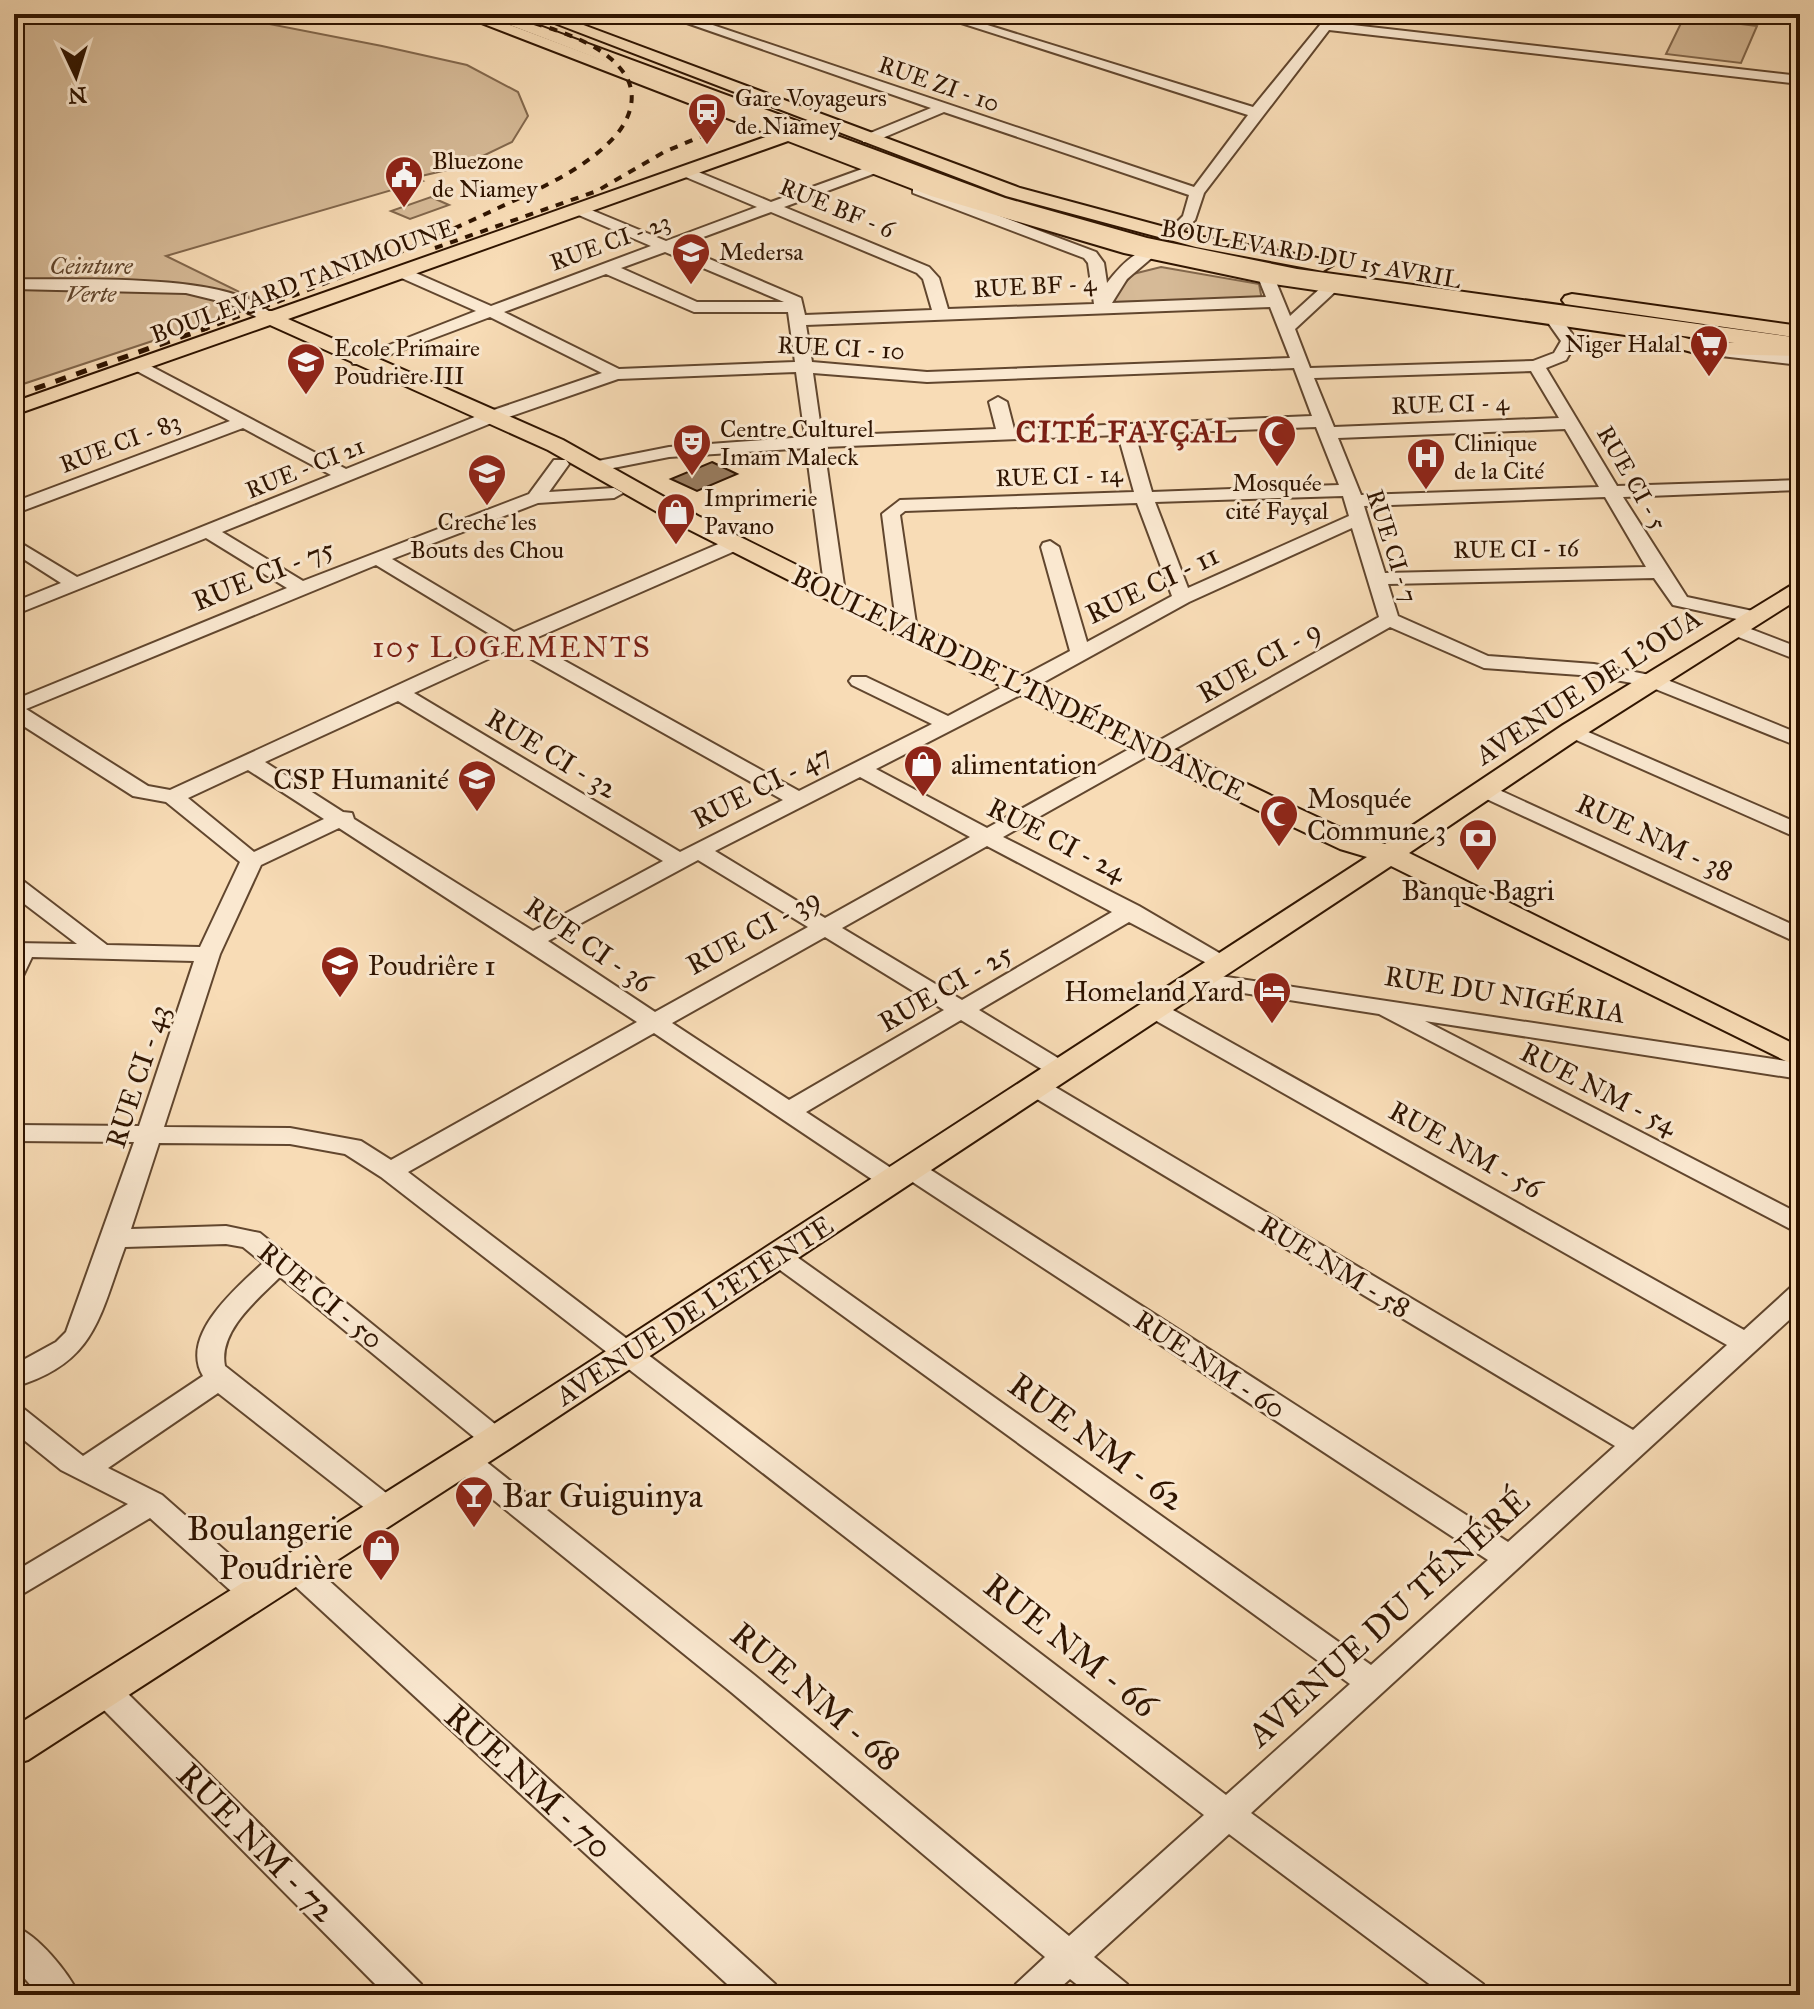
<svg xmlns="http://www.w3.org/2000/svg" width="1814" height="2009" font-family="'IM FELL Great Primer',serif">
  <rect width="100%" height="100%" fill="#f8dcb6"/>
  <filter id="stains"><feTurbulence type="fractalNoise" baseFrequency=".0025" numOctaves="4"/><feColorMatrix values="0 0 0 0 .2 0 0 0 0 .09 0 0 0 0 .02 0 0 0 .5 -.17"/></filter>
  <radialGradient id="worn" r=".72"><stop offset=".6" stop-color="#630" stop-opacity="0"/><stop offset="1" stop-color="#630" stop-opacity=".3"/></radialGradient>
  <g fill="#d6ba97" stroke="#82674c" stroke-width="2">
    <polygon points="14,14 218,14 382,46 467,65 518,92 528,116 512,142 460,167 417,177 423,181 166,256 264,304 14,387"/>
    <polygon points="1684,17 1757,26 1741,63 1666,54"/>
    <polygon points="431,197 449,205 410,219 391,211"/>
    <polygon points="1161,267 1259,284 1262,300 1108,302 1133,274"/>
  </g>
  <polygon fill="#987c5f" stroke="#2f1400" stroke-width="2" points="712,462 737,474 697,491 671,479"/>
  <g fill="none" stroke-linecap="round" stroke-linejoin="round">
    <g stroke="#61462e" stroke-width="4">
      <g id="minor">
        <polygon points="661,14 680,14 1194,187 1248,115 933,14 952,14 1253,107 1329,14 1340,16 1335,23 1800,76 1800,84 1329,30 1204,193 1195,220 1172,240 1164,235 1183,216 1189,195 944,112 873,142 863,142 863,136 931,108"/>
        <path d="M876,164L881,165V171L784,207L929,267L939,278L948,309L1094,304L1088,263L1084,258L913,193V187H923L1096,252L1104,263L1107,283C1117,270 1136,247 1154,250V256L1127,279L1112,303L1266,297L1258,277L1266,272L1274,277L1290,316L1324,285H1336V291L1295,329L1310,368L1533,361L1554,353L1561,341L1549,324L1563,321L1577,341L1566,360L1546,368L1617,486L1800,480V490L1623,497L1687,597L1762,613L1765,617L1762,621L1755,623L1673,605L1654,578L1388,584L1398,616L1488,656L1594,664L1660,677L1800,734V747L1648,686L1594,676L1484,668L1390,627L1164,755H1149L1003,837L1139,906L1238,964L1226,971L1218,969L1129,922L979,1010L1071,1066L1074,1071L1071,1076H1053L961,1020L806,1112L900,1174L904,1180L900,1186H882L654,1033L408,1172L1226,1795L1350,1684L769,1262L765,1256L769,1250H787L1371,1665L1488,1560L902,1175L898,1169L902,1163H920L1508,1542L1615,1446L1027,1093L1024,1087L1027,1081H1045L1633,1430L1727,1345L1146,1015L1143,1010L1146,1005H1164L1744,1330L1790,1288L1800,1286V1310L1251,1813L1483,1984L1489,1995H1444L1229,1834L1094,1957L1127,1984L1133,1995H1090L1070,1979L1052,1995H1010L1016,1984L1045,1957L731,1692L454,1468L449,1460L454,1452L464,1449L474,1452L753,1674L1069,1936L1204,1815L381,1177L345,1154L290,1144L159,1143L131,1229L226,1226L260,1233L506,1433L510,1440L506,1447L496,1450L486,1447L280,1277C258,1299 218,1331 225,1366L395,1500L400,1508L395,1516L385,1519L375,1516L218,1393L108,1468L162,1495L263,1584L267,1592L263,1600L252,1604L241,1600L150,1518L14,1599V1572L128,1504L61,1470L14,1432V1406L24,1409L83,1456L203,1376C179,1336 236,1288 263,1263L243,1247L226,1244L125,1247C99,1317 96,1363 14,1387V1365L56,1342L66,1332L134,1142L14,1141V1125L139,1126L194,961L32,957L22,978L14,980V943L77,944L14,896V878L22,880L107,945L200,947L240,862L166,802L133,796L14,720V700L287,588L206,538L14,615V602L61,583L14,553V539L77,577L331,475L243,428L14,514V502L230,421L135,370L133,366L141,361L346,469L482,414L602,373L490,317L365,364H353L351,360L476,311L397,276V270H409L491,306L651,246L574,213V207H584L666,241L757,207L681,175V169H691L771,202ZM771,212L917,273L923,279L932,310L805,315L801,298L679,246ZM665,252L784,302H697L621,268ZM606,274L694,312H788L795,362L619,369L504,312ZM1270,307L1290,358L927,372L812,362L806,325ZM1294,368L1312,416L1014,429L1007,402L998,397L989,402L996,429L822,436L813,373L927,382ZM1531,371L1559,418L1334,427L1314,378ZM796,372L805,437L669,447L598,461L589,466L598,471L669,457L806,448L825,592L835,598L845,592L824,447L1118,435L1134,492L900,500L882,514L897,630L907,636L917,630L900,515L905,511L1137,503L1172,596L1087,642L1059,547L1050,541L1043,543L1041,547L1070,651L948,716L866,677H852L849,681L852,685L932,724L799,791L529,641L744,547V539H730L514,632L392,559L538,503L614,498L623,493L614,488L549,492L569,464L566,460H554L529,494L303,581L222,532L494,422L618,379ZM1316,427L1339,485L1152,492L1135,434ZM1565,429L1599,487L1361,495L1338,438ZM1343,496L1349,516L1188,588L1155,502ZM1605,497L1646,567L1385,573L1364,506ZM1352,528L1379,617L1155,743H1140L987,828L876,769L1026,692L1189,602ZM376,565L498,639L170,790L148,786L26,709ZM512,648L783,800L680,852L414,693ZM398,701L663,861L533,931L354,819L352,813L343,812L265,762ZM248,770L324,819L254,852L188,798ZM860,777L970,837L825,918L715,851ZM339,828L637,1022L391,1160L361,1141L290,1128L164,1127L220,954L261,865ZM987,846L1112,912L962,1000L842,928ZM698,860L808,927L655,1012L548,941ZM825,937L944,1010L789,1100L672,1023Z"/>
        <path d="M14,279C75,281 231,271 273,315L259,318L227,303L186,293L14,289Z"/>
        <polygon points="1727,347 1800,355 1800,365 1721,356 1721,348"/>
        <polygon points="1735,623 1800,648 1800,661 1728,633 1725,629 1728,625"/>
        <polygon points="1572,725 1800,824 1800,839 1565,735 1562,731 1565,727"/>
        <polygon points="1486,784 1800,928 1800,944 1478,795 1475,790 1478,785"/>
        <polygon points="1200,973 1800,1063 1800,1079 1425,1021 1800,1214 1800,1234 1379,1014 1192,985 1188,980 1192,975"/>
        <polygon points="294,1555 305,1559 775,1984 781,1995 739,1995 283,1575 279,1567 283,1559"/>
        <polygon points="105,1678 116,1682 421,1984 427,1995 386,1995 94,1700 89,1691 94,1682"/>
        <path d="M14,1926C38,1935 68,1972 79,1995H39L14,1966Z"/>
      </g>
    </g>
    <g stroke="#2f1400" stroke-width="4">
      <g id="major">
        <polygon points="458,14 481,14 945,188 1128,242 1266,271 1634,324 1700,342 1800,344 1800,356 1699,354 1632,336 1266,283 1124,253 931,196 788,141 288,319 563,440 698,516 945,639 1276,798 1360,837 1385,844 1563,725 1800,580 1800,598 1581,737 1409,853 1800,1047 1800,1068 1391,866 509,1449 28,1760 14,1764 14,1727 483,1431 1367,857 1340,849 1257,810 927,650 682,526 548,450 270,325 14,415 14,402 256,317 258,311 272,311 771,135"/>
        <polygon points="531,14 554,14 1020,188 1198,236 1323,259 1333,265 1323,271 1196,247 1006,196"/>
        <polygon points="1572,294 1800,326 1800,338 1565,304 1562,300 1565,296"/>
      </g>
    </g>
    <g stroke="#2f1400" stroke-width="4">
      <polygon id="highway" points="481,14 507,14 1005,198 1147,238 1297,269 1800,338 1800,352 1297,283 1136,249 989,208"/>
    </g>
    <use href="#minor" fill="#fae8d0" fill-rule="evenodd"/>
    <use href="#major" fill="#f8dcb6" fill-rule="evenodd"/>
    <use href="#highway" fill="#f8dcb6" fill-rule="evenodd"/>
    <g stroke="#2f1400" stroke-width="4" stroke-dasharray="8 8" stroke-linecap="butt">
      <polyline points="435,248 597,191 664,152 707,134"/>
      <path d="M202,330C301,294 399,255 494,210C536,190 586,170 617,134C630,118 637,97 627,78C605,39 543,27 505,14"/>
    </g>
    <polyline stroke="#2f1400" stroke-width="5" stroke-dasharray="11 11" stroke-linecap="butt" points="14,396 207,328"/>
  </g>
  <defs>
    <g id="station-pin" transform="scale(2)"><path d="M0 17L-7.5 6A9.5 9.5 0 1 1 7.5 6Z" fill="#8f2418" stroke="#fae8d0"/><path d="M-3-6H3Q5-6 5-4V2Q5 4 3 4L4.5 6H3L1.5 4h-3L-3 6H-4.5L-3 4Q-5 4-5 2V-4Q-5-6-3-6ZM-3.5-4v3h7v-3ZM-3.5 1v1.5H-2V1ZM2 1v1.5H3.5V1Z" fill="#fff"/></g>
    <g id="civic-pin" transform="scale(2)"><path d="M0 17L-7.5 6A9.5 9.5 0 1 1 7.5 6Z" fill="#8f2418" stroke="#fae8d0"/><path d="M-.6-6.5H3V-4.5H.6V-3L4-1V1h2V6H-6V1h2V-1L-.6-3ZM-1.2 2.5V6h2.4V2.5Z" fill="#fff"/></g>
    <g id="school-pin" transform="scale(2)"><path d="M0 17L-7.5 6A9.5 9.5 0 1 1 7.5 6Z" fill="#8f2418" stroke="#fae8d0"/><path d="M0-5L7-2L0 1L-7-2ZM-4 1L0 2.5L4 1V4Q0 6-4 4Z" fill="#fff"/></g>
    <g id="supermarket-pin" transform="scale(2)"><path d="M0 17L-7.5 6A9.5 9.5 0 1 1 7.5 6Z" fill="#8f2418" stroke="#fae8d0"/><path d="M-6-5.5h2.5l.6 2H6L4.5 2H-2.5L-4.4-4H-6ZM-1.5 3.2a1.3 1.3 0 1 0 .1 0ZM3 3.2a1.3 1.3 0 1 0 .1 0Z" fill="#fff"/></g>
    <g id="mosque-pin" transform="scale(2)"><path d="M0 17L-7.5 6A9.5 9.5 0 1 1 7.5 6Z" fill="#8f2418" stroke="#fae8d0"/><path d="M3.5-4.9A6 6 0 1 0 3.5 4.9A5 5 0 1 1 3.5-4.9Z" fill="#fff"/></g>
    <g id="theatre-pin" transform="scale(2)"><path d="M0 17L-7.5 6A9.5 9.5 0 1 1 7.5 6Z" fill="#8f2418" stroke="#fae8d0"/><path d="M-5-5.5Q0-4 5-5.5V0Q5 5 0 6Q-5 5-5 0ZM-3.3-2.5H-1v1.5H-3.3ZM1-2.5H3.3v1.5H1ZM-2.8 1Q0 5.5 2.8 1Z" fill="#fff"/></g>
    <g id="hospital-pin" transform="scale(2)"><path d="M0 17L-7.5 6A9.5 9.5 0 1 1 7.5 6Z" fill="#8f2418" stroke="#fae8d0"/><path d="M-5-5h3v3.5h4V-5h3V5h-3V1.5h-4V5h-3Z" fill="#fff"/></g>
    <g id="shop-pin" transform="scale(2)"><path d="M0 17L-7.5 6A9.5 9.5 0 1 1 7.5 6Z" fill="#8f2418" stroke="#fae8d0"/><path d="M-5-2.5h2.3a2.7 3.5 0 0 1 5.4 0H5L5.5 6h-11ZM-1.5-2.5h3a1.5 2.3 0 0 0-3 0Z" fill="#fff"/></g>
    <g id="bank-pin" transform="scale(2)"><path d="M0 17L-7.5 6A9.5 9.5 0 1 1 7.5 6Z" fill="#8f2418" stroke="#fae8d0"/><path d="M-6-4H6V4H-6ZM0-2.3a2.3 2.3 0 1 0 0 4.6a2.3 2.3 0 1 0 0-4.6Z" fill="#fff"/></g>
    <g id="hotel-pin" transform="scale(2)"><path d="M0 17L-7.5 6A9.5 9.5 0 1 1 7.5 6Z" fill="#8f2418" stroke="#fae8d0"/><path d="M-6-4.5h1.5V1H6V5H4.5V3h-9V5H-6ZM-4 0a1.8 1.8 0 1 1 3.6 0ZM.5 0V-2.5h3Q6-2.5 6 0Z" fill="#fff"/></g>
    <g id="bar-pin" transform="scale(2)"><path d="M0 17L-7.5 6A9.5 9.5 0 1 1 7.5 6Z" fill="#8f2418" stroke="#fae8d0"/><path d="M-6-5H6L.8 .8V4.5H3.5V6h-7V4.5H-.8V.8Z" fill="#fff"/></g>
  </defs>
  <g fill-rule="evenodd">
    <use href="#station-pin" x="707" y="112"/>
    <use href="#civic-pin" x="404" y="175"/>
    <use href="#school-pin" x="691" y="252"/>
    <use href="#supermarket-pin" x="1709" y="344"/>
    <use href="#school-pin" x="306" y="362"/>
    <use href="#mosque-pin" x="1277" y="434"/>
    <use href="#theatre-pin" x="692" y="443"/>
    <use href="#hospital-pin" x="1426" y="457"/>
    <use href="#school-pin" x="487" y="473"/>
    <use href="#shop-pin" x="676" y="512"/>
    <use href="#shop-pin" x="923" y="764"/>
    <use href="#school-pin" x="477" y="779"/>
    <use href="#mosque-pin" x="1279" y="814"/>
    <use href="#bank-pin" x="1478" y="838"/>
    <use href="#school-pin" x="340" y="965"/>
    <use href="#hotel-pin" x="1272" y="991"/>
    <use href="#bar-pin" x="474" y="1495"/>
    <use href="#shop-pin" x="381" y="1548"/>
  </g>
  <g text-anchor="middle" stroke-width="6" stroke-linejoin="round" paint-order="stroke">
    <g font-size="24" fill="#2f1400" stroke="#fae8d0">
      <text transform="translate(939 84) rotate(19)" y="8">RUE ZI - 10</text>
      <text transform="translate(837 208) rotate(22)" y="8">RUE BF - 6</text>
      <text transform="translate(610 242) rotate(-20)" y="8">RUE CI - 23</text>
      <text transform="translate(1311 254) rotate(10)" y="8">BOULEVARD DU 15 AVRIL</text>
      <text transform="translate(303 281) rotate(-20)" y="8">BOULEVARD TANIMOUNE</text>
      <text transform="translate(1035 286) rotate(-3)" y="8">RUE BF - 4</text>
      <text transform="translate(841 348) rotate(3)" y="8">RUE CI - 10</text>
      <text transform="translate(1450 404) rotate(-2)" y="8">RUE CI - 4</text>
      <text transform="translate(120 443) rotate(-21)" y="8">RUE CI - 83</text>
      <text transform="translate(305 468) rotate(-22)" y="8">RUE - CI 21</text>
      <text transform="translate(1059 476) rotate(-2)" y="8">RUE CI - 14</text>
      <text transform="translate(1632 478) rotate(60)" y="8">RUE CI - 5</text>
      <text transform="translate(1392 546) rotate(72)" y="8">RUE CI - 7</text>
      <text transform="translate(1516 549) rotate(-1)" y="8">RUE CI - 16</text>
    </g>
    <g font-size="24" fill="#2f1400" stroke="#fae8d0" text-anchor="start">
      <text x="735" y="106">Gare Voyageurs<tspan x="735" dy="28">de Niamey</tspan></text>
      <text x="432" y="169">Bluezone<tspan x="432" dy="28">de Niamey</tspan></text>
      <text x="719" y="260">Medersa</text>
      <text x="1681" y="352" text-anchor="end">Niger Halal</text>
      <text x="334" y="356">Ecole Primaire<tspan x="334" dy="28">Poudriere III</tspan></text>
      <text x="720" y="437">Centre Culturel<tspan x="720" dy="28">Imam Maleck</tspan></text>
      <text x="1454" y="451">Clinique<tspan x="1454" dy="28">de la Cité</tspan></text>
      <text x="1277" y="491" text-anchor="middle">Mosquée<tspan x="1277" dy="28">cité Fayçal</tspan></text>
      <text x="704" y="506">Imprimerie<tspan x="704" dy="28">Pavano</tspan></text>
      <text x="487" y="530" text-anchor="middle">Creche les<tspan x="487" dy="28">Bouts des Chou</tspan></text>
    </g>
    <g font-size="24" font-style="italic" fill="#61462d" stroke="#fae8d0">
      <text x="91" y="274">Ceinture<tspan x="91" dy="28">Verte</tspan></text>
    </g>
    <g font-size="28" fill="#2f1400" stroke="#fae8d0">
      <text transform="translate(263 574) rotate(-22)" y="10">RUE CI - 75</text>
      <text transform="translate(1152 584) rotate(-26)" y="10">RUE CI - 11</text>
      <text transform="translate(1259 661) rotate(-30)" y="10">RUE CI - 9</text>
      <text transform="translate(1019 683) rotate(26)" y="10">BOULEVARD DE L'INDÉPENDANCE</text>
      <text transform="translate(1588 686) rotate(-33)" y="10">AVENUE DE L'OUA</text>
      <text transform="translate(552 753) rotate(31)" y="10">RUE CI - 32</text>
      <text transform="translate(761 786) rotate(-27)" y="10">RUE CI - 47</text>
      <text transform="translate(1655 837) rotate(25)" y="10">RUE NM - 38</text>
      <text transform="translate(1057 839) rotate(27)" y="10">RUE CI - 24</text>
      <text transform="translate(753 931) rotate(-29)" y="10">RUE CI - 39</text>
      <text transform="translate(589 944) rotate(34)" y="10">RUE CI - 36</text>
      <text transform="translate(945 987) rotate(-30)" y="10">RUE CI - 25</text>
      <text transform="translate(1505 994) rotate(9)" y="10">RUE DU NIGÉRIA</text>
      <text transform="translate(137 1076) rotate(-72)" y="10">RUE CI - 43</text>
      <text transform="translate(1599 1088) rotate(27)" y="10">RUE NM - 54</text>
      <text transform="translate(1466 1149) rotate(29)" y="10">RUE NM - 56</text>
      <text transform="translate(1335 1266) rotate(31)" y="10">RUE NM - 58</text>
      <text transform="translate(321 1295) rotate(39)" y="10">RUE CI - 50</text>
      <text transform="translate(694 1310) rotate(-33)" y="10">AVENUE DE L'ETENTE</text>
      <text transform="translate(1210 1364) rotate(33)" y="10">RUE NM - 60</text>
    </g>
    <g font-size="28" fill="#2f1400" stroke="#fae8d0" text-anchor="start">
      <text x="951" y="774">alimentation</text>
      <text x="449" y="789" text-anchor="end">CSP Humanité</text>
      <text x="1307" y="808">Mosquée<tspan x="1307" dy="32">Commune 3</tspan></text>
      <text x="1478" y="900" text-anchor="middle">Banque Bagri</text>
      <text x="368" y="975">Poudriêre 1</text>
      <text x="1244" y="1001" text-anchor="end">Homeland Yard</text>
    </g>
    <g font-size="30" font-weight="bold" letter-spacing="2" fill="#7a1f14" stroke="#fae8d0">
      <text x="1127" y="442">CITÉ FAYÇAL</text>
    </g>
    <g font-size="30" letter-spacing="2" fill="#7a1f14" stroke="#fae8d0">
      <text x="512" y="657">105 LOGEMENTS</text>
    </g>
    <g font-size="34" fill="#2f1400" stroke="#fae8d0">
      <text transform="translate(1097 1441) rotate(36)" y="12">RUE NM - 62</text>
      <text transform="translate(1388 1617) rotate(-42)" y="12">AVENUE DU TÉNÉRÉ</text>
      <text transform="translate(1071 1645) rotate(38)" y="12">RUE NM - 66</text>
      <text transform="translate(816 1696) rotate(40)" y="12">RUE NM - 68</text>
      <text transform="translate(529 1781) rotate(42)" y="12">RUE NM - 70</text>
      <text transform="translate(257 1842) rotate(45)" y="12">RUE NM - 72</text>
    </g>
    <g font-size="34" fill="#2f1400" stroke="#fae8d0" text-anchor="start">
      <text x="502" y="1507">Bar Guiguinya</text>
      <text x="353" y="1540" text-anchor="end">Boulangerie<tspan x="353" dy="39">Poudrière</tspan></text>
    </g>
  </g>
  <rect width="1814" height="2009" fill="none" stroke="#f8dcb6" stroke-width="48"/>
  <rect x="16" y="16" width="1782" height="1977" fill="none" stroke="#2f1400" stroke-width="4"/>
  <rect x="24" y="24" width="1766" height="1961" fill="none" stroke="#2f1400" stroke-width="2"/>
  <g transform="translate(76 76) rotate(176)" stroke="#fae8d0" stroke-width="6" paint-order="stroke">
  <path d="M0-6L14 30L0 20L-14 30Z" fill="#2f1400"/>
  <text y="-12" font-size="22" font-weight="bold" text-anchor="middle" fill="#2f1400">N</text>
  </g>
  <rect width="100%" height="100%" filter="url(#stains)"/>
  <rect width="100%" height="100%" fill="url(#worn)"/>
</svg>
